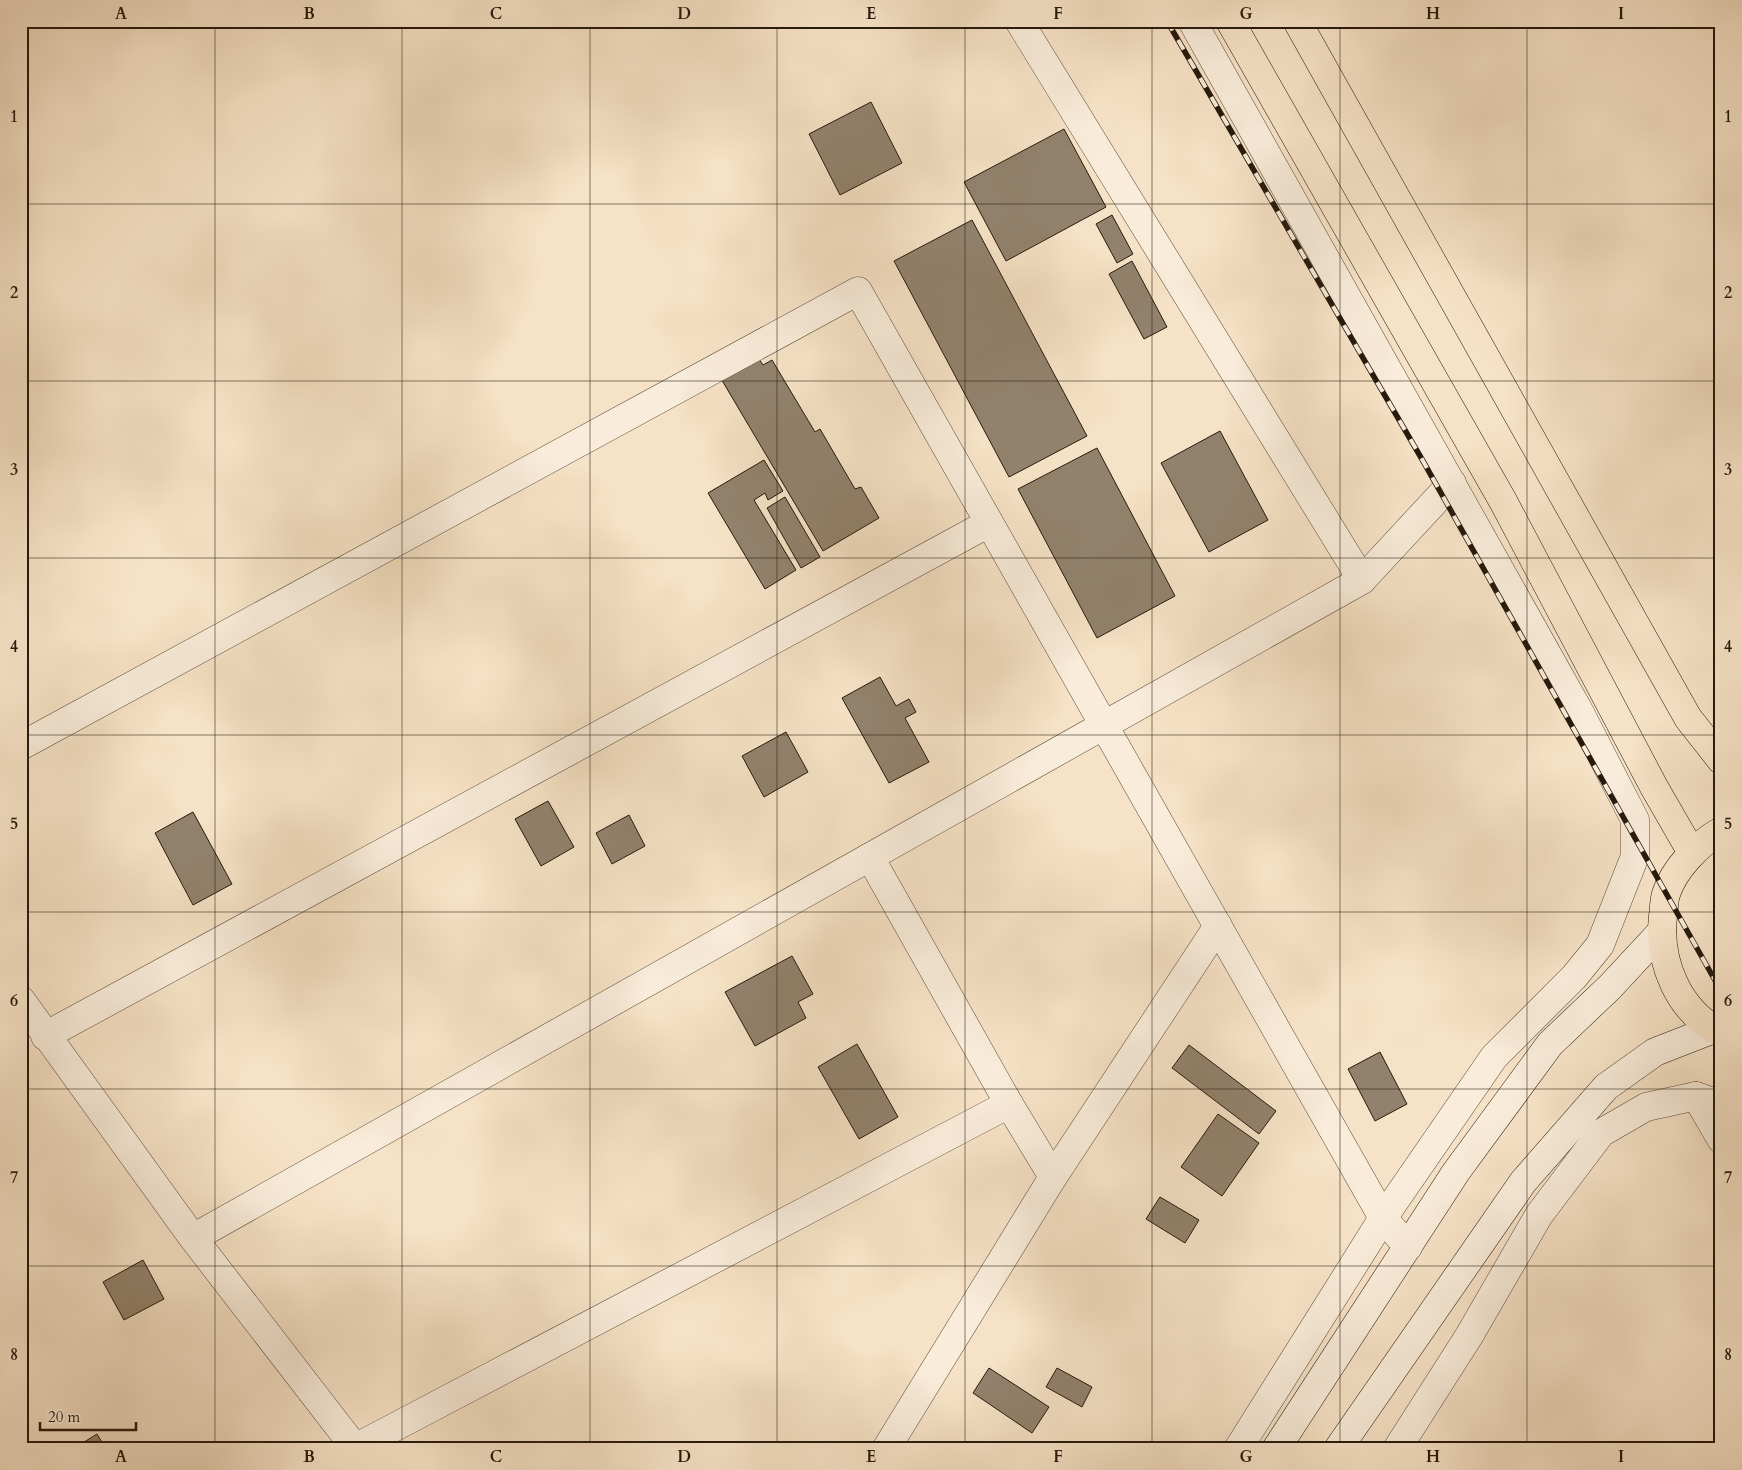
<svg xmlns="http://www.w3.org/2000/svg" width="1742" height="1470" font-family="Cardo,serif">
  <rect width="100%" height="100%" fill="#f6e2c6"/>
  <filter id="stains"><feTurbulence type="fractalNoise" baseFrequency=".004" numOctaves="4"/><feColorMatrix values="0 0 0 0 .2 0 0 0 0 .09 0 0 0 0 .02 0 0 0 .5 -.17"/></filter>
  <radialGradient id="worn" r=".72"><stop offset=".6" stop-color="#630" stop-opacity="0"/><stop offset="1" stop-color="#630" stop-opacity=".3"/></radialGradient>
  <g fill="#92826d" stroke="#26190c">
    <polygon points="871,102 902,163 840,195 809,134"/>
    <polygon points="1064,129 1106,207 1006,261 964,182"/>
    <polygon points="1112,215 1133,254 1117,263 1096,224"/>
    <polygon points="972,220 1087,436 1009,477 894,261"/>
    <polygon points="1132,261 1167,327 1144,339 1109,274"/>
    <polygon points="757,356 763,365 772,360 815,432 820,429 855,489 861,487 879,518 823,551 720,377"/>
    <polygon points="1220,431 1268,520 1209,552 1161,463"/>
    <polygon points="1097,448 1175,596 1097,638 1018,489"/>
    <polygon points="764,460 783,491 768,500 765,493 754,500 796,570 765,589 708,493"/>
    <polygon points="785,497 820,557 801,568 767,508"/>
    <polygon points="880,677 896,706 909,699 916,712 905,718 929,762 889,783 842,698"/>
    <polygon points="786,732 808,772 764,797 742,756"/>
    <polygon points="548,801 574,847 541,866 515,819"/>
    <polygon points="193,812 232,884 193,905 155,833"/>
    <polygon points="629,815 645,846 612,864 596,833"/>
    <polygon points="792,956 813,994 798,1002 806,1018 755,1046 725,992"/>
    <polygon points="857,1044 898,1117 859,1139 818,1067"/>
    <polygon points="1189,1045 1276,1111 1259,1134 1172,1068"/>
    <polygon points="1380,1052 1407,1104 1375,1121 1348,1069"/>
    <polygon points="1218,1114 1259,1143 1222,1196 1181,1167"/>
    <polygon points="1160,1197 1199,1220 1185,1243 1146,1219"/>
    <polygon points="143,1260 164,1299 124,1320 103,1282"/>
    <polygon points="989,1368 1049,1407 1032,1433 973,1393"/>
    <polygon points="1057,1368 1092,1387 1082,1407 1046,1387"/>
    <polygon points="97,1434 106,1449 73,1449"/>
  </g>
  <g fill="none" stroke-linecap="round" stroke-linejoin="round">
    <g stroke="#5a4b3a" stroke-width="29">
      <g id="street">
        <polyline points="1019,21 1362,580"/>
        <polyline points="1192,21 1578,709 1635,820 1635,856 1600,945 1574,977 1494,1057 1383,1218 1238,1449"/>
        <polyline points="21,746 858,291 1383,1218 1408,1247"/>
        <polyline points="870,857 1009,1104 1053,1177"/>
        <polyline points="21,1000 193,1238 356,1449"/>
        <polyline points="45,1036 989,523"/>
        <polyline points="1696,1096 1721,1139"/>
        <polyline points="193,1238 1362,580 1452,483"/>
        <polyline points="353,1449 1009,1104"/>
        <polyline points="886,1449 1053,1177 1218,926"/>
        <polyline points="1397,1449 1469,1336 1539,1215 1601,1133 1646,1107 1696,1096 1721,1105"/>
      </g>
    </g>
    <g stroke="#26190c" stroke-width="29">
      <g id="secondary">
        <polyline points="1276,1449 1456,1172 1550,1044 1610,987 1662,931"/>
        <polyline points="1338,1449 1523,1182 1606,1087 1655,1052 1714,1029"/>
      </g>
    </g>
    <g stroke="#26190c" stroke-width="29">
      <g id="highway">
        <polyline points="1230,21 1503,501 1654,787 1692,853"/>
        <polyline points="1297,21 1688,718 1721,760"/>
        <path d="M1721,831C1698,844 1674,869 1666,894C1664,900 1664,909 1663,916C1658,962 1678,1011 1721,1033"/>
      </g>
    </g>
    <use href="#street" stroke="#f9ecda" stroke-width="28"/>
    <use href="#secondary" stroke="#f9ecda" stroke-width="28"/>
    <use href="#highway" stroke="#f6e2c6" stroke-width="28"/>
    <g stroke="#26190c" stroke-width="5.5">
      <polyline id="rail" points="1167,21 1423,461 1721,991"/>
    </g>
    <use href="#rail" stroke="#f9ecda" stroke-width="4" stroke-dasharray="11" stroke-linecap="butt"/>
  </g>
  <path fill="none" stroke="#26190c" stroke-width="1" stroke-opacity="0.55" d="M215,21V1449M402,21V1449M590,21V1449M777,21V1449M965,21V1449M1152,21V1449M1340,21V1449M1527,21V1449M21,204H1721M21,381H1721M21,558H1721M21,735H1721M21,912H1721M21,1089H1721M21,1266H1721"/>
  <rect width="1742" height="1470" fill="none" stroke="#f6e2c6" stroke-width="55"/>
  <path d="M40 1422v8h96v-8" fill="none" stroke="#26190c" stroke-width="2.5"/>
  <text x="48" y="1422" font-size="15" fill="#26190c" stroke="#f9ecda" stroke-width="4" paint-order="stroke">20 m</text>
  <rect x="28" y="28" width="1686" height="1414" fill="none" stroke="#26190c" stroke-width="2"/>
  <g font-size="16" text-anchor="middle" font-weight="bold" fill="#26190c">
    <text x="121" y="19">A</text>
    <text x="309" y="19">B</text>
    <text x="496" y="19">C</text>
    <text x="684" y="19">D</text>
    <text x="871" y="19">E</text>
    <text x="1058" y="19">F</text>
    <text x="1246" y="19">G</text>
    <text x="1433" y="19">H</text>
    <text x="1621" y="19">I</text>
    <text x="14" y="122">1</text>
    <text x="1728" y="122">1</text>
    <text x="14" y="298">2</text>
    <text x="1728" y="298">2</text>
    <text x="14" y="475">3</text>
    <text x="1728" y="475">3</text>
    <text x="14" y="652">4</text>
    <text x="1728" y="652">4</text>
    <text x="14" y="829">5</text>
    <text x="1728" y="829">5</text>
    <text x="14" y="1006">6</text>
    <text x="1728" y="1006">6</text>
    <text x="14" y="1183">7</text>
    <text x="1728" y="1183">7</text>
    <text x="14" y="1360">8</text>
    <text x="1728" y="1360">8</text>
    <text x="121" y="1462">A</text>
    <text x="309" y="1462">B</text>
    <text x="496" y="1462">C</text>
    <text x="684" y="1462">D</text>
    <text x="871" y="1462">E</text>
    <text x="1058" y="1462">F</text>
    <text x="1246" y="1462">G</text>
    <text x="1433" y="1462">H</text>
    <text x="1621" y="1462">I</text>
  </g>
  <rect width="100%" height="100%" filter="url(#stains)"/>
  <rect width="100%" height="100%" fill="url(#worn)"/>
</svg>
